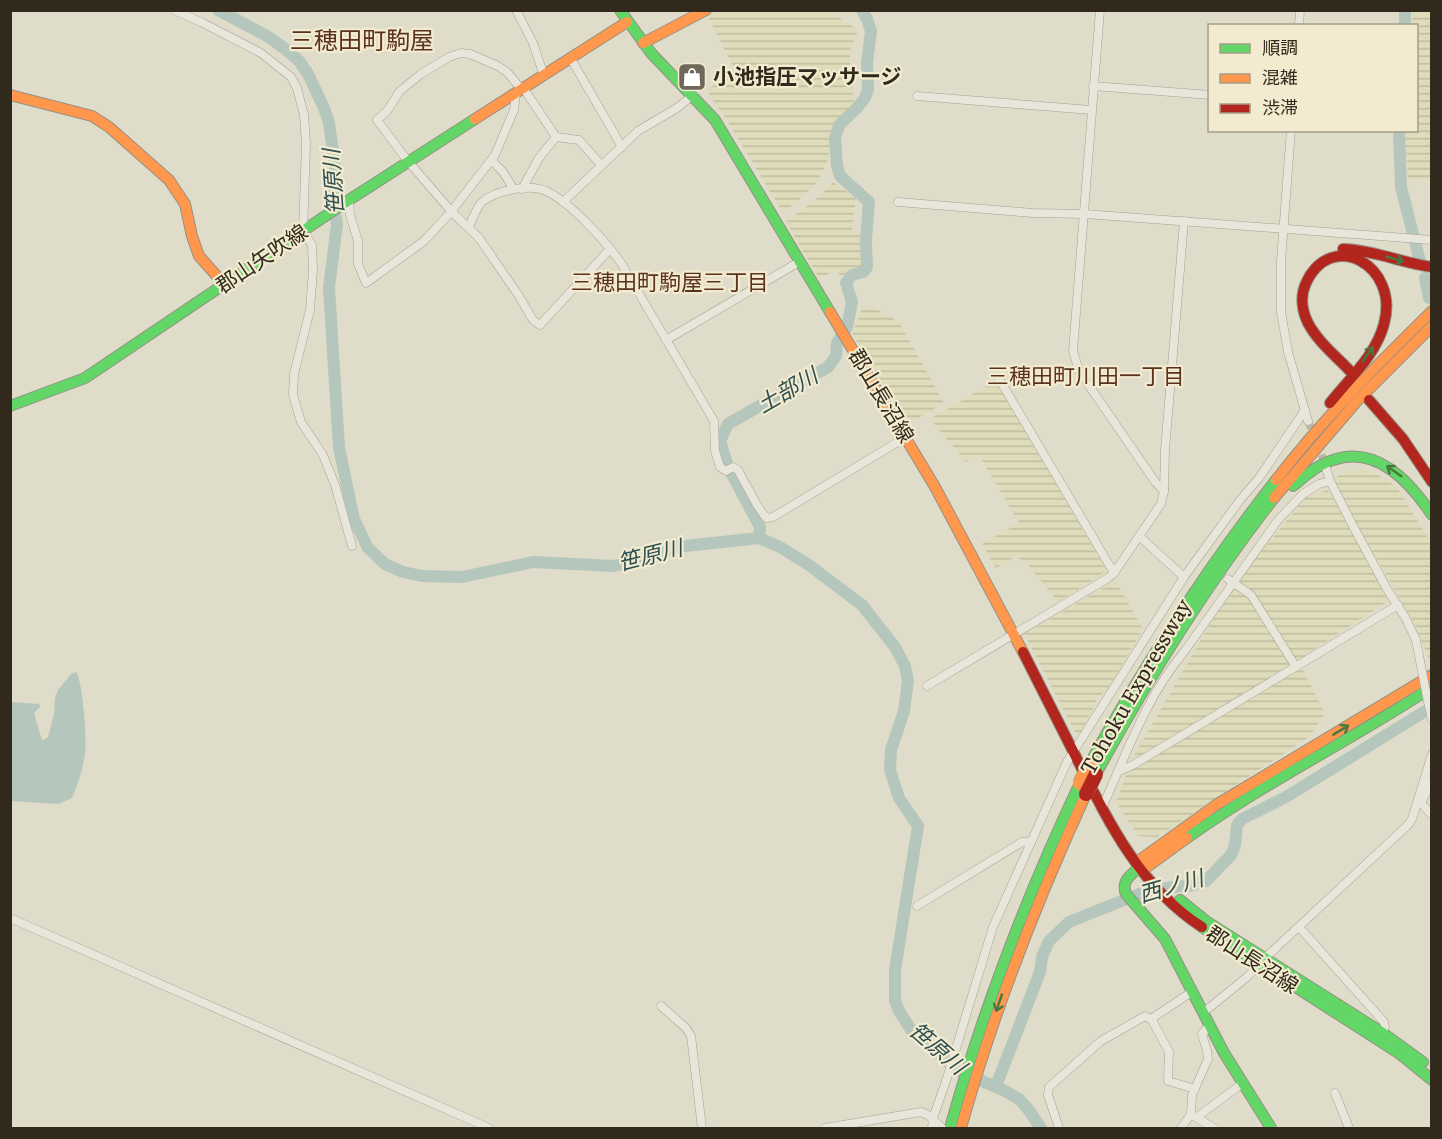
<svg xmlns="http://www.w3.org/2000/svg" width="1442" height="1139" font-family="Literata,'Noto Sans JP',serif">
  <defs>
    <pattern id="farmland-rules" width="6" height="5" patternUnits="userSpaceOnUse" patternTransform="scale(1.5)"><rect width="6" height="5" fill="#dfdcbb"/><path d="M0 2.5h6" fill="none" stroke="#c0bda0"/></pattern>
  </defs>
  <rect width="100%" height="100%" fill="#e0dcca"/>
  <g fill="url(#farmland-rules)">
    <polygon points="720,11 830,11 853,27 857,34 849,52 854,105 842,118 833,134 827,163 817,182 798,201 783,213 725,117 709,95 709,88 736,73 708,16"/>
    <polygon points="1413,11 1431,11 1431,181 1408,178 1405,131 1416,130 1416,26 1412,25"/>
    <polygon points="833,182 856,198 852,230 862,233 863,268 860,271 841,276 835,269 820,280 787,224 787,221 817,198"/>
    <polygon points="873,307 899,322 944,403 908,424 852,334 862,309"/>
    <polygon points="993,382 997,383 1107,571 1058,602 1026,562 1015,557 996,568 982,544 1019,523 979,455 966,462 930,419"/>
    <polygon points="1351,470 1362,470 1376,474 1397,487 1431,543 1431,664 1414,623 1342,499 1334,478"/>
    <polygon points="1328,490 1393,598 1298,660 1325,714 1309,737 1157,837 1138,836 1116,802 1131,761 1230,589 1306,497"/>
    <polygon points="1113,582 1116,582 1143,629 1111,684 1097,700 1081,732 1075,732 1024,634"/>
  </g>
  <path fill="#b5c6bd" d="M76,672C83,681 87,740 85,754C83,769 78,784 72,798L59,804L11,801V702L39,704L40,707L34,713L42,740H44L48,737L54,714L55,698L58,690L71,674Z"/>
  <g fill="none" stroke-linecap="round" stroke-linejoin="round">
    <g stroke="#b5c6bd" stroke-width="12">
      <polyline points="218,10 267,36 284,48 299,61 308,74 324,108 329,123 335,166 333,205 337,224 329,288 339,448 354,519 368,548 385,564 403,572 422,576 462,577 533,562 613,566 651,558 676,547 759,538 780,547 809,565 862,605 895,647 905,666 908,681 904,711 891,750 890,770 899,798 918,826 895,970 895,1001 899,1011 912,1031 957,1070 1005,1091 1019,1099 1028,1109 1041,1128"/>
      <polyline points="1405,26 1405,10"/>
      <polyline points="1399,130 1401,187 1420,261"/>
      <polyline points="1425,278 1429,298"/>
      <polyline points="759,538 760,527 728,467 720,441 728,424 828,367 836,356 837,343 847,327 852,302 846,283 852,275 863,272 867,267 866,241 869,202 840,176 837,166 835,137 840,124 857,108 865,98 868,89 867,63 871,31 867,19 862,10"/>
      <polyline points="996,1086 1040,972 1042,957 1049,941 1069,922 1144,892 1180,886 1186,887 1206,881 1231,855 1235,845 1237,825 1242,819 1286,797 1432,707"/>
    </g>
    <polyline stroke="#bdb8a7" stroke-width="8" stroke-dasharray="8 4" stroke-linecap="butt" points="1308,421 1326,466"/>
    <g stroke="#a5a093" stroke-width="9">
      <g id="street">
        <polyline points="174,10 201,22 261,53 291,77 297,88 304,115 306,144 303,231 312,245 313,270 310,310 294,374 293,395 301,422 323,455 335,485 352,546"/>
        <polyline points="516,10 533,43 544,76"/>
        <polyline points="1100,10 1073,351 1079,371 1156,483 1164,491"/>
        <polyline points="1299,26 1300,10"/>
        <polyline points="571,59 622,147"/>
        <polyline points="1093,86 1210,95"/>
        <polyline points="522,90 507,72 498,66 470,54 461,53 449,57 421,74 400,91 387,111 377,120 407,160 451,211 479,238 519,296 533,320 540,325 610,249"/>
        <polyline points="917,96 1091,110"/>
        <polyline points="1291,130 1281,261 1281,312 1288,352 1308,421"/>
        <polyline points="556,137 579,140 602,166"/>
        <polyline points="491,160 503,172 513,188"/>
        <polyline points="522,189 539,158 556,137 524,89"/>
        <polyline points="349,200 350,215 358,241 358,264 366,283 424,241 450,213 495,155 514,110 516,94"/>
        <polyline points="563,202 638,131 677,108 693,95"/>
        <polyline points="898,202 1033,213 1085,214 1432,240"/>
        <path d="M469,226C473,219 476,208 482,202C497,190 531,183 548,192C571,203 607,243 621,263L714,421L715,451L720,467L726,471L733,467L738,470L757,505L766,518L773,517L906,437"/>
        <polyline points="666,340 799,262"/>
        <polyline points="998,377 1114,573"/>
        <polyline points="1326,468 1330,481 1353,526 1387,589 1405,617 1416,640"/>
        <polyline points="1139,536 1184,577"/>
        <polyline points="1228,579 1251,595 1296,667"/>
        <polyline points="927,686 1108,578 1114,573 1161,504 1164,491 1165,450 1184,221"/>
        <polyline points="1427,697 1432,720"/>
        <polyline points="1119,771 1133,765 1398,605"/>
        <polyline points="1419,801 1432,815"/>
        <polyline points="1421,803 1432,780"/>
        <path d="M1102,808C1126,755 1146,697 1184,652L1278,520L1303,494L1319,484L1330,481"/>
        <polyline points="917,906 1022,842 1031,841"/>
        <polyline points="10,918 489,1128"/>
        <polyline points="1299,927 1384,1022 1385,1027 1381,1036"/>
        <polyline points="661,1006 686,1028 691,1036 702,1128"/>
        <polyline points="1204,1012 1247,977 1265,958 1408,825 1412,819 1432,754"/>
        <polyline points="1151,1019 1193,991"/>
        <polyline points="1335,1093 1349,1128"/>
        <polyline points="1192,1115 1214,1128"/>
        <polyline points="1197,1117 1243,1083"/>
        <polyline points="825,1128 921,1112 928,1115 942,1128"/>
        <polyline points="932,1128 933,1118 947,1078 993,927 1067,762 1184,577 1240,500 1259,478 1305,410"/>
        <polyline points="1059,1128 1048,1095 1049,1087 1101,1041 1145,1016 1152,1020 1169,1052 1168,1081 1195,1089"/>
        <polyline points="1181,1128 1191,1114 1192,1095 1208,1059 1207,1051 1202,1034 1210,1025"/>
      </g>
    </g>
    <g stroke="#959083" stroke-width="12">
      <g id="fast">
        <polyline points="620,10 651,53 715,120 830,312"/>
        <polyline points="10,406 85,378 349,200 475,119"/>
        <path d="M1293,486C1305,476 1317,465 1333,460C1377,445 1410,482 1432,515"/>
        <path d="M1090,763C1145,664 1206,569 1276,480"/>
        <path d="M1096,774C1149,677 1206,585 1274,498"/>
        <path d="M1187,838C1265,782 1352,740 1432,687"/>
        <path d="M1139,868C1130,875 1121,882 1126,894L1165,939L1224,1053L1271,1128"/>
        <polyline points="1180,900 1206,921 1383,1033 1423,1062"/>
        <polyline points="1202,927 1400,1054 1432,1080"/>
        <path d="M950,1128C983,1009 1027,895 1080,783"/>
      </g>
    </g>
    <g stroke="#959083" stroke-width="12">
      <g id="slow">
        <polyline points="643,43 706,10"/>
        <polyline points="10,95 92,116 109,127 169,180 185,204 192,236 199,256 224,284"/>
        <polyline points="475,119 627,22"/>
        <polyline points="830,312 935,487 1023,652"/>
        <path d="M1276,480C1323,419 1377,365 1432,311"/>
        <polyline points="1274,498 1357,401 1432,326"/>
        <polyline points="1187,838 1147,867 1139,868 1141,859 1216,805 1432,675"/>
        <path d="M961,1128C993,1013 1036,903 1086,794"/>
      </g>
    </g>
    <g stroke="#959083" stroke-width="12">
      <g id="jam">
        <path d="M1343,249C1374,250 1402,263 1432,267"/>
        <polyline points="1369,400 1403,439 1432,482"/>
        <path d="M1330,403C1349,379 1376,355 1384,324C1400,265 1331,228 1306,283C1300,296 1302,311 1308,323C1318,342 1336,356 1350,371"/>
        <path d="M1023,652C1041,688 1059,724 1077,759C1109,823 1140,887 1202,927"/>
      </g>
    </g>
    <use href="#street" stroke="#e8e6db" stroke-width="8"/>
    <use href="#fast" stroke="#63d668" stroke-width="10"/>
    <use href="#slow" stroke="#ff974d" stroke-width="10"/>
    <use href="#jam" stroke="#b3261e" stroke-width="10"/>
    <g stroke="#a5a093" stroke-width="9" stroke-linecap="butt">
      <polyline id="street-bridge" points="1416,640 1427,697"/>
    </g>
    <g stroke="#8a867a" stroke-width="15" stroke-linecap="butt">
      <polyline id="slow-bridge" points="1080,783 1090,763"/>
    </g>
    <g stroke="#8a867a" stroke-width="15" stroke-linecap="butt">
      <polyline id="jam-bridge" points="1086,794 1096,774"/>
    </g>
    <use href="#street-bridge" stroke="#e8e6db" stroke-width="8"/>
    <use href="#slow-bridge" stroke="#ff974d" stroke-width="14"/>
    <use href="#jam-bridge" stroke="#b3261e" stroke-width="14"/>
  </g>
  <defs><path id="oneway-shaft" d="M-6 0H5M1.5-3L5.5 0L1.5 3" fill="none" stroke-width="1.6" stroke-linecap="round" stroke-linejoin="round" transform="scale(1.5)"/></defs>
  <g stroke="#48773f">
    <use href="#oneway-shaft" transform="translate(1395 259) rotate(16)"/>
    <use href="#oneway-shaft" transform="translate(1368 354) rotate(-54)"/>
    <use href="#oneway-shaft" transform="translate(1394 471) rotate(-145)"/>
    <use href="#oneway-shaft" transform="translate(1341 730) rotate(-31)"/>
    <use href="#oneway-shaft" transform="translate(999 1003) rotate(109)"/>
  </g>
  <defs>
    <g id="shop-square" transform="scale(1.5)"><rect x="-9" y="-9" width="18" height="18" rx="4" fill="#6f685a" stroke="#f2ebcf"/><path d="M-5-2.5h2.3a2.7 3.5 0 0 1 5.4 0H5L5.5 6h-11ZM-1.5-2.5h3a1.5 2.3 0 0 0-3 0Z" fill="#fff"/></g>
  </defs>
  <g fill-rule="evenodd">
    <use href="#shop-square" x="692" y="77"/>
  </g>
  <g text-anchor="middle" stroke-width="4.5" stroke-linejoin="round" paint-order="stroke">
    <g font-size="21" font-weight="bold" fill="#32291d" stroke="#f2ebcf" text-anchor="start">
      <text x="713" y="84">小池指圧マッサージ</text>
    </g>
    <g font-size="21" fill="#32291d" stroke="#f2ebcf">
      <text transform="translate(262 259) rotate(-34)" y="7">郡山矢吹線</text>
      <text transform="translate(881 396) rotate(59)" y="7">郡山長沼線</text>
      <text transform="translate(1136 687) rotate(-60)" y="7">Tohoku Expressway</text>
      <text transform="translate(1252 960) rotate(33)" y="7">郡山長沼線</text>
    </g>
    <g font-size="22" font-style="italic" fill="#2d4f51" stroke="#f2ebcf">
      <text transform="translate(333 182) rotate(-94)" y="8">笹原川</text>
      <text transform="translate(787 390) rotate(-30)" y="8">土部川</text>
      <text transform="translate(650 555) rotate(-14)" y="8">笹原川</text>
      <text transform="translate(1171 886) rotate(-16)" y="8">西ノ川</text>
      <text transform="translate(938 1048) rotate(41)" y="8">笹原川</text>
    </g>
    <g font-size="22" fill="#5b321f" stroke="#f2ebcf">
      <text x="670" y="290">三穂田町駒屋三丁目</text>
      <text x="1086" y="384">三穂田町川田一丁目</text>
    </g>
    <g font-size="24" fill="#5b321f" stroke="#f2ebcf">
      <text x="362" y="49">三穂田町駒屋</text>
    </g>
  </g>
  <rect width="1442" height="1139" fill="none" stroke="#32291d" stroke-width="24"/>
  <rect x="1208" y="24" width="210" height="108" fill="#f2ebcf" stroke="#a59d88" stroke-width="1.5"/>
  <rect x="1220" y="44" width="30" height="9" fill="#63d668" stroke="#a59d88" stroke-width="1.5"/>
  <text x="1262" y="54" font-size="18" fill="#32291d">順調</text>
  <rect x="1220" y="74" width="30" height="9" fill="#ff974d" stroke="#a59d88" stroke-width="1.5"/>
  <text x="1262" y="84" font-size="18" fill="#32291d">混雑</text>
  <rect x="1220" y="104" width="30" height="9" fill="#b3261e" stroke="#a59d88" stroke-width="1.5"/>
  <text x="1262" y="114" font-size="18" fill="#32291d">渋滞</text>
</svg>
